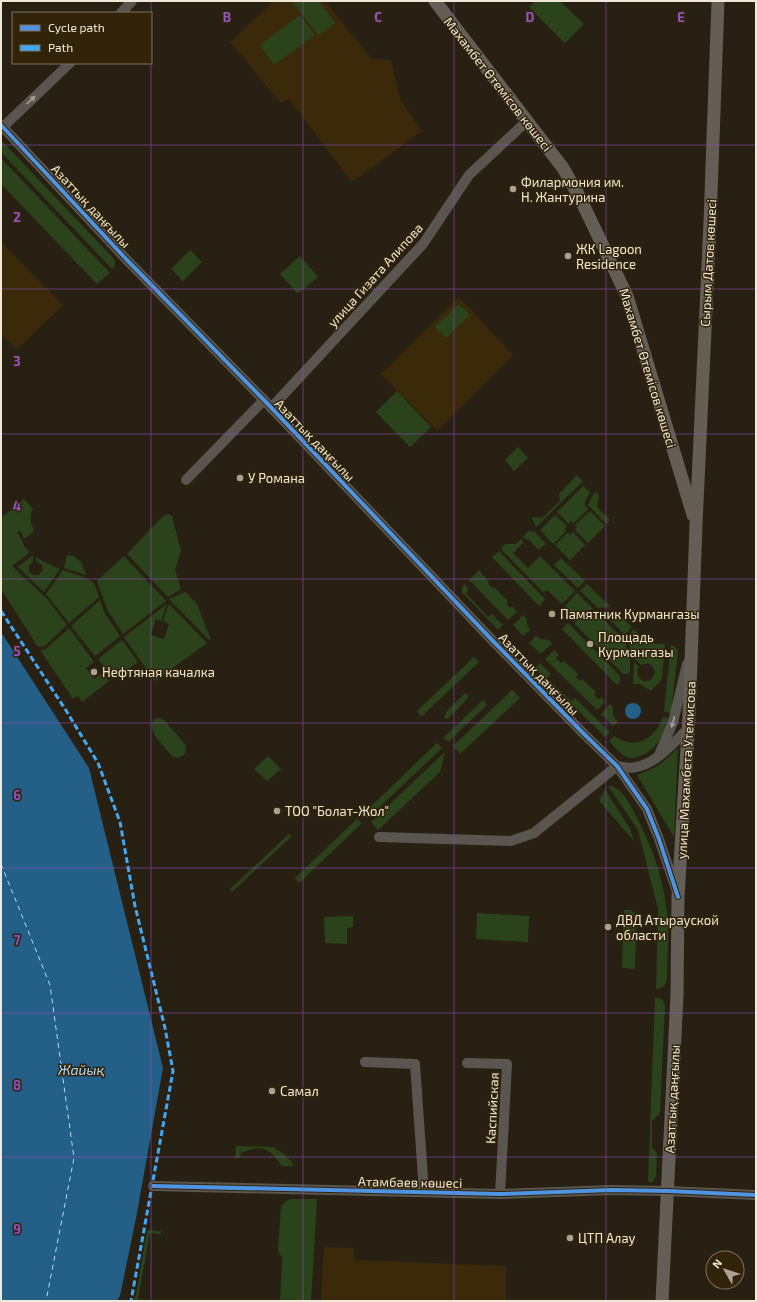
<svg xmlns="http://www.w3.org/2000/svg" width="757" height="1302" font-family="'Exo 2',sans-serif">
  <rect width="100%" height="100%" fill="#282012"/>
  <g fill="#3b2a09">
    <polygon points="274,1 325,1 372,59 391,60 400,99 422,131 352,182 289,99 281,103 230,42"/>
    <polygon points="1,242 63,305 17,350 1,334"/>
    <polygon points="459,297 513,355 437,431 381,374"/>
    <polygon points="324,1247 354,1248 354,1260 506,1266 506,1301 321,1301"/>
  </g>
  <g fill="#2b431a">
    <polygon points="296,1 319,1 335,23 319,36 293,3"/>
    <polygon points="535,1 560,1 584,24 565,43 529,7"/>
    <polygon points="300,15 315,35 274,65 260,45"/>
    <polygon points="1,142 3,142 115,260 115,265 112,269 1,152"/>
    <polygon points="1,158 110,273 97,284 1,184"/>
    <polygon points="190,250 202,262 183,281 171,269"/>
    <polygon points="300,256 318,277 298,294 280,274"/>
    <polygon points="459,304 470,315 446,338 435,327"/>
    <polygon points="397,391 431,427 410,447 376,412"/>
    <polygon points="518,447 528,458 514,471 505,460"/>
    <polygon points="577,475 583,481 536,527 532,518 534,517 542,518 560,501 559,494"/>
    <polygon points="583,486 590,492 584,504 588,509 573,524 571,521 569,524 557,512"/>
    <polygon points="596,492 599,495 597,507 610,520 606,524 588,505 594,493"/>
    <path d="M24,499L33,509C29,517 31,523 34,531L24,539L20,530L17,532L25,547L30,552L12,566L47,599L67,625L45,646L38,647L1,589V518Z"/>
    <polygon points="590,511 605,526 588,543 575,530 577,528 575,525"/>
    <polygon points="169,514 172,516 181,551 175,570 181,589 168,597 127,554 163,516"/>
    <polygon points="555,515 567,526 564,529 566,531 553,544 540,530"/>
    <polygon points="528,531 535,532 546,544 539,550 528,539 526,540 523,537"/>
    <polygon points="568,532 570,535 573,532 585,545 570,560 555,545"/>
    <polygon points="521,539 524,542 513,553 528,568 540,556 575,591 562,604 547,590 544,593 501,549 505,544 516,544"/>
    <polygon points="499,551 545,599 539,606 492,557"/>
    <path d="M33,555V562C27,565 27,571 33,575H39L43,570L42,565L36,561V557L42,561L60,569L44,592L18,567Z"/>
    <polygon points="67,555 74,556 81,562 86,575 64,568"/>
    <polygon points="124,556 166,601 123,634 107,609 97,581"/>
    <polygon points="561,558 585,581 578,588 554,565"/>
    <polygon points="63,570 86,578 94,583 99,597 69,623 46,594"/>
    <polygon points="479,570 489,582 488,584 492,588 494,587 508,601 506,603 510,608 512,606 517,612 508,620 469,580"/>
    <polygon points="464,584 469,589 466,593 488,617 492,614 503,625 498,630 462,592 462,588"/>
    <polygon points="587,584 611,607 598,608 580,591"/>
    <polygon points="185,592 197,604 211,640 208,639 169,599"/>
    <polygon points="577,593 593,609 572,614 565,606"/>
    <polygon points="100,600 104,612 120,636 95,656 71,626"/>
    <polygon points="167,604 161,621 156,619 151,635 164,639 169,624 163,621 169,604 207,643 155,681 124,637"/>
    <polygon points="602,612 616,612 632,627 625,635"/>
    <polygon points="598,614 626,642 626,655 630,659 630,672 628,674 623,674 574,623 578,620 576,617"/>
    <polygon points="523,615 527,619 527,624 530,630 523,636 513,625"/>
    <polygon points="568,623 620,676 620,682 617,685 562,629"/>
    <polygon points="69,628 94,662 86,668 94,679 102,673 109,681 82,702 78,696 73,699 40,650 46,649"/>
    <path d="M634,629L648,643L665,644L662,679L651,691L640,684H633L634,662L639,667L637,670L638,677L643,681C650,682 654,678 655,671C652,664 648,662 641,665L630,654V640L627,637Z"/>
    <polygon points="536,636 541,639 548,640 552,643 541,654 529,643"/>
    <polygon points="122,640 138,662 113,679 98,659"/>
    <polygon points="671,645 674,646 678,650 671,713 664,712"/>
    <polygon points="554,650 559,655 556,658 561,663 564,661 578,674 576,677 580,681 582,679 596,692 594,695 599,699 601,697 605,702 597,710 545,659"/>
    <polygon points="474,657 479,662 421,717 417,711"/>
    <polygon points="540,663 551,674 547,678 571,701 575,698 610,732 605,737 535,668"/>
    <polygon points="512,690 520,698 460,754 453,746"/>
    <path d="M465,693L469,696C463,705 455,711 448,719L444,718C447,707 457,703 465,693Z"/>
    <polygon points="483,700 487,705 448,742 443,738"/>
    <polygon points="610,704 613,707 613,715 618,722 613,726 601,714"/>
    <path d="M663,717L670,718C664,734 658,749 640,756C636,758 630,759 625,756C619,753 614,746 609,741L614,736C635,751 655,739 663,717Z"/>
    <path d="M156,718H160L164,720L185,744C188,753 182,760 173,757C166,748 142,728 156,718Z"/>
    <polygon points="437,743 442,748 368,818 363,814"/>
    <path d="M678,748L674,837L637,775C656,769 665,761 678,748Z"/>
    <polygon points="445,752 440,772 378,830 371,822"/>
    <polygon points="268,756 281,769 267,781 254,769"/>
    <path d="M613,786C625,793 631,806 637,818C654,850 666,887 668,924C669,942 667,961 667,979C665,986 663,988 656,989L658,909L638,830L608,786Z"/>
    <polygon points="605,789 630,829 634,841 600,802 600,798"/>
    <polygon points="357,819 362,823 299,883 295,878"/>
    <polygon points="289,834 292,836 232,892 230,889"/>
    <polygon points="624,910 630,910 637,915 635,969 622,968"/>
    <polygon points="477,913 529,916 528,942 476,939"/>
    <polygon points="353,916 353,927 347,928 347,944 325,943 324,917"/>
    <path d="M655,997C661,998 663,999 665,1005L660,1113L652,1121V1147L657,1153L656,1176L653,1182H648Z"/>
    <path d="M236,1146L273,1147L284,1154L292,1162L293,1166H282C269,1148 262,1144 241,1153L240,1158H235Z"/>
    <polygon points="290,1199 317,1199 311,1301 280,1301 282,1256 279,1254 278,1249 281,1207 285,1202"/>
    <polygon points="147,1230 161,1231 161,1234 150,1233 138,1299 152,1301 133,1301 136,1295"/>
  </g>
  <g fill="#235f86">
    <polygon points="1,632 89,768 163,1068 136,1218 120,1296 117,1301 1,1301"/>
    <circle cx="633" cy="711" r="8"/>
  </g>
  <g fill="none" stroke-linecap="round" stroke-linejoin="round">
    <polyline stroke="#b8d9f4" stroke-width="1" stroke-dasharray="5 4" stroke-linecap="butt" points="1,864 50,985 74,1158 46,1301"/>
    <g stroke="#595650" stroke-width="10">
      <polyline points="121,13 132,1"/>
      <polyline points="1,125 126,259 264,400 492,640 584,734 617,766 647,809 659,839 677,892"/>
      <polyline points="1,129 70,63"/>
      <polyline points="271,408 423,244 469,175 526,122"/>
      <polyline points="186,480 264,400"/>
      <polyline points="659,755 673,722 687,664"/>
      <path d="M617,766C623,767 631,769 636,767C656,764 676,741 689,727"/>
      <polyline points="379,837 511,841 534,833 617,766"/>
      <polyline points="365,1062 415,1064 424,1192"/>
      <polyline points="467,1063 507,1064 500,1194"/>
      <polyline points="153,1186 500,1194 612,1190 668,1191 756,1195"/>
    </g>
    <g stroke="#635e56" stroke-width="13">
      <polyline points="435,1 563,168 579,196 627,296 693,515"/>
      <polyline points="662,1301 677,995 678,897 689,716 696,525 710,222 718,1"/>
    </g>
    <polyline stroke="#3fa9f5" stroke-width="3" stroke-dasharray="6 3" stroke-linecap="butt" points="1,611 67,712 98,763 120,822 135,906 165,1028 173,1071 131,1301"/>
    <g stroke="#322408" stroke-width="6">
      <g id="cycleway">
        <polyline points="1,125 126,259 264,400 492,640 584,734 617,766 647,809 659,839 678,897"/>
        <polyline points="153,1186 500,1194 612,1190 668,1191 756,1195"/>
      </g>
    </g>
    <use href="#cycleway" stroke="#4d94e3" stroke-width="4"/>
  </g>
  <defs><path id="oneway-solid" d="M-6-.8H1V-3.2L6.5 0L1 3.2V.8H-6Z"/></defs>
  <g fill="#a59f94">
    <use href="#oneway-solid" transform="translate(31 100) rotate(-43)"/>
    <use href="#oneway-solid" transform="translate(673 722) rotate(106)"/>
  </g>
  <path fill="none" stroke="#9352c4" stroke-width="1" stroke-opacity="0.55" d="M151,1V1301M303,1V1301M454,1V1301M606,1V1301M1,145H756M1,289H756M1,434H756M1,579H756M1,723H756M1,868H756M1,1013H756M1,1157H756"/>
  <g fill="#aba293" stroke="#322408" stroke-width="1.5">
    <circle cx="513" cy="189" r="4"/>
    <circle cx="568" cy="256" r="4"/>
    <circle cx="240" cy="478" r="4"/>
    <circle cx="552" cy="614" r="4"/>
    <circle cx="590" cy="644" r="4"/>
    <circle cx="94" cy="672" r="4"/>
    <circle cx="277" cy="811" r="4"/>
    <circle cx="608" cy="927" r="4"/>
    <circle cx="272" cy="1091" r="4"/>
    <circle cx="570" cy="1238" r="4"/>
  </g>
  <g text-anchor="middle" stroke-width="3" stroke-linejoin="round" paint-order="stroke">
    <g font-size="13" fill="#f1e8d8" stroke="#322408">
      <text transform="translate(498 84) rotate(52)" y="5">Махамбет Өтемісов көшесі</text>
      <text transform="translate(91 206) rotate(47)" y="5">Азаттық даңғылы</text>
      <text transform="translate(708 263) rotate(-87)" y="5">Сырым Датов көшесі</text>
      <text transform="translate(375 275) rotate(-48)" y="5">улица Гизата Алипова</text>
      <text transform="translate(648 368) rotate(73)" y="5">Махамбет Өтемісов көшесі</text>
      <text transform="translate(315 440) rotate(46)" y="5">Азаттық даңғылы</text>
      <text transform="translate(539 674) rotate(46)" y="5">Азаттық даңғылы</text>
      <text transform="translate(686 770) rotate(-87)" y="5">улица Махамбета Утемисова</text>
      <text transform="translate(672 1099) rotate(-87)" y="5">Азаттық даңғылы</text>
      <text transform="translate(492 1108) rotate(-87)" y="5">Каспийская</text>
      <text transform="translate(410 1182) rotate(1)" y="5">Атамбаев көшесі</text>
    </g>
    <g font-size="13" fill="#f1e8d8" stroke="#322408" text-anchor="start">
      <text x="521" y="187">Филармония им.<tspan x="521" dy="15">Н. Жантурина</tspan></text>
      <text x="576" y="254">ЖК Lagoon<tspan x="576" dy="15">Residence</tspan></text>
      <text x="248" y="483">У Романа</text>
      <text x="560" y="619">Памятник Курмангазы</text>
      <text x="598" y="642">Площадь<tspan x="598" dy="15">Курмангазы</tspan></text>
      <text x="102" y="677">Нефтяная качалка</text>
      <text x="285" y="816">ТОО "Болат-Жол"</text>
      <text x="616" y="925">ДВД Атырауской<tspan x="616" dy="15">области</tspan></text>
      <text x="280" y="1096">Самал</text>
      <text x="578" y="1243">ЦТП Алау</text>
    </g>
    <g font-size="14" font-style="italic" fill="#b8d9f4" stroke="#322408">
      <text x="81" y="1075">Жайық</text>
    </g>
  </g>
  <g font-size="13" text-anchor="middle" font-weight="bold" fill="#9352c4" stroke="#322408" stroke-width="3" stroke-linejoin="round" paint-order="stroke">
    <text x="227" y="22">B</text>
    <text x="378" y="22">C</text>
    <text x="530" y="22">D</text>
    <text x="681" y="22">E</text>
    <text x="17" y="222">2</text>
    <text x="17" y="366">3</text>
    <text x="17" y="511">4</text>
    <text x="17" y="656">5</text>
    <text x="17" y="800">6</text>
    <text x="17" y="945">7</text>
    <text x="17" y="1090">8</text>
    <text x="17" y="1234">9</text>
  </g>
  <rect width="757" height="1302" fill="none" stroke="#f1e8d8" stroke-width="4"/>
  <rect x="12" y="12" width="140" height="52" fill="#322408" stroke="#7e725b"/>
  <rect x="20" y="25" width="20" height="6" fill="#4d94e3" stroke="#7e725b"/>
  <text x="48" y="32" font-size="12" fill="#f1e8d8">Cycle path</text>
  <rect x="20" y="45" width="20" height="6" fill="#3fa9f5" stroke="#7e725b"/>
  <text x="48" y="52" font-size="12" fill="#f1e8d8">Path</text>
  <g transform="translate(725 1270) rotate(309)"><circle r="19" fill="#322408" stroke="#7e725b"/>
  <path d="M0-3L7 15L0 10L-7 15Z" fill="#aba293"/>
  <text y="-6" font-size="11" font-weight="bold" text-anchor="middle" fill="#f1e8d8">N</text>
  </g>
</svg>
